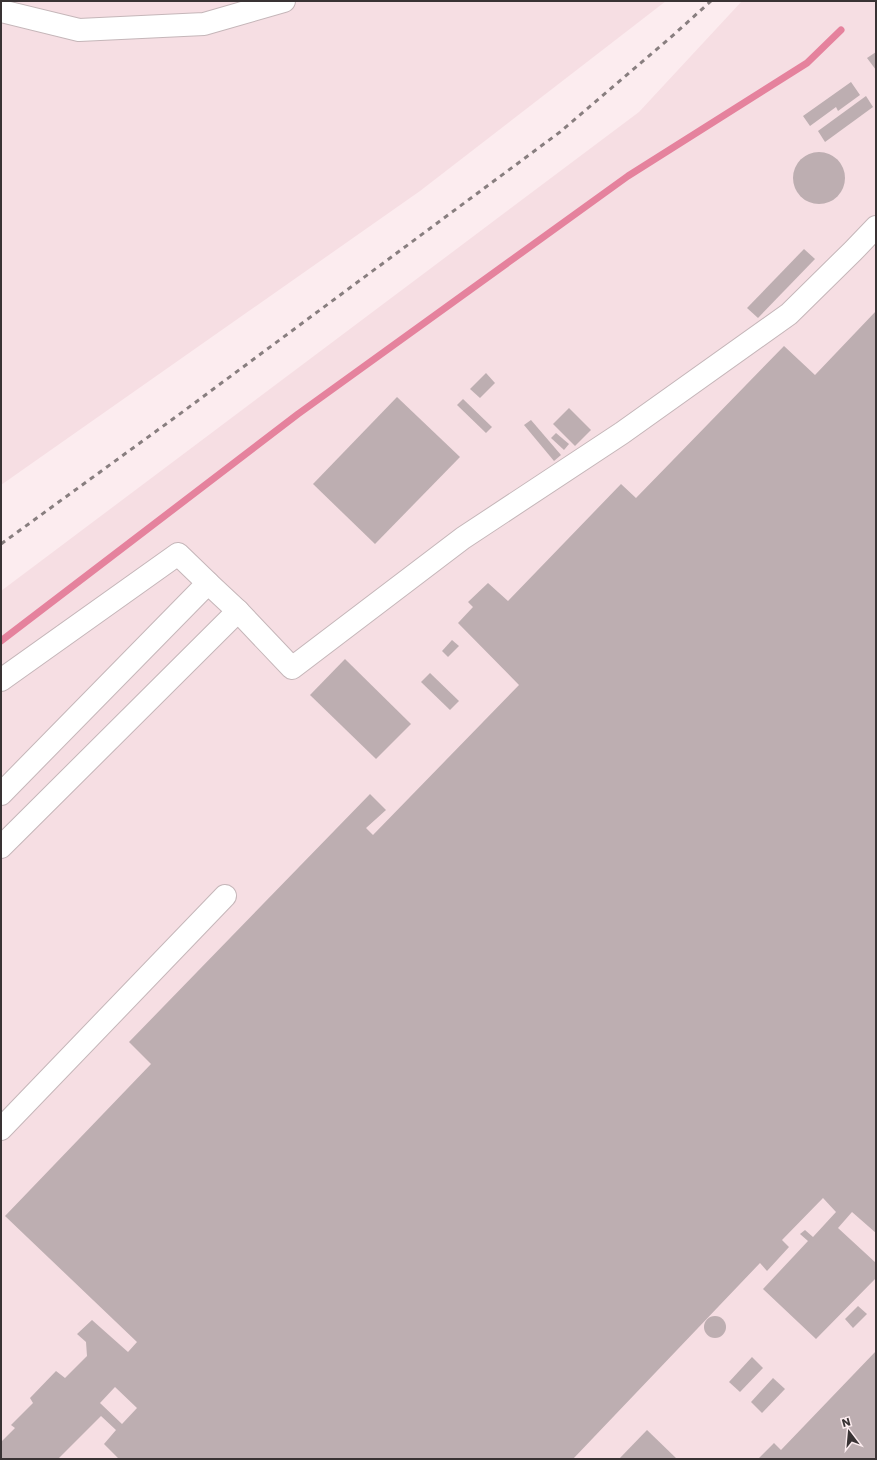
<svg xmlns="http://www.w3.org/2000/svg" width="877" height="1460" font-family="Poppins,sans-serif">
  <rect width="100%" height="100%" fill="#fcecef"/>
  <g fill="#f6dee3">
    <polygon points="1,1 666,1 420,191 1,485"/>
    <polygon points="742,1 876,1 876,1459 1,1459 1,591 639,112"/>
  </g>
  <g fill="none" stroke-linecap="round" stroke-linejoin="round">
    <polyline stroke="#e5829d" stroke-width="7" points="1,641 298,414 628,176 807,63 841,30"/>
  </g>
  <g fill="#bdaeb1" fill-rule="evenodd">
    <polygon points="876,52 876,70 867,58"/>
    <polygon points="851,82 860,95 838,111 836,107 810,126 803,116"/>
    <polygon points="866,96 873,107 825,142 818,131"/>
    <circle cx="819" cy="178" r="26"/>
    <polygon points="804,249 815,259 758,318 747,308"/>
    <path d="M876,311V1233L852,1212L838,1228L876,1263V1278L816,1339L763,1289L808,1241L800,1234L805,1230L813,1237L836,1212L823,1198L782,1240L789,1247L767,1271L760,1263L573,1459H119L104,1444L116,1430L101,1416L58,1459H1V1442L15,1428L11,1425L33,1403L30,1398L56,1371L65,1378L87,1356L86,1342L77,1334L92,1320L128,1352L137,1342L5,1216L151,1064L129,1042L370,794L386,810L366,828L373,835L519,685L458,623L473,607L468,602L488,583L508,601L621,484L636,498L784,346L815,375ZM115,1387L137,1408L122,1424L100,1403Z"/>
    <polygon points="486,373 495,383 480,398 470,389"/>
    <polygon points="397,397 460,457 375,544 313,484"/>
    <polygon points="463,399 492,427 486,433 457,405"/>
    <polygon points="569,408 591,430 575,446 553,424"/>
    <polygon points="531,420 561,455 554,461 524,425"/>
    <polygon points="556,433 569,444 564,450 551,438"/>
    <polygon points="452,640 459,646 448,657 442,651"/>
    <polygon points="345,659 411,724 376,759 310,695"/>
    <polygon points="430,673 459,701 450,710 421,682"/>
    <polygon points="858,1306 867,1314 853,1328 845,1319"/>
    <circle cx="715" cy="1327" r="11"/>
    <polygon points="876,1351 876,1459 758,1459 774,1443 781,1450"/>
    <polygon points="752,1357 763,1368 740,1392 729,1382"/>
    <polygon points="773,1378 785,1389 762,1413 751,1402"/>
    <polygon points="647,1430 677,1459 619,1459"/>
  </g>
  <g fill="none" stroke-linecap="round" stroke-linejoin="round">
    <g stroke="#c5b6b9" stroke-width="24">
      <g id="minor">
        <polyline points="1,11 79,30 204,24 284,1"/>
        <polyline points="1,680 178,554 208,583"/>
        <polyline points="1,794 208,583 238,611 292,668 463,538 622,433 789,314 853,251 876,227"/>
        <polyline points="1,847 238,611"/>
        <polyline points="1,1129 225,896"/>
      </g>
    </g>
    <use href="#minor" stroke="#fff" stroke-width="22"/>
    <polyline stroke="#887e7f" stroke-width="3" stroke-dasharray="5 5" stroke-linecap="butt" points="1,544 177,416 560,132 670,38 711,1"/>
  </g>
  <rect width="877" height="1460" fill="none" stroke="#393334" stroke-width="4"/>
  <g transform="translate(849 1432) rotate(344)" stroke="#fcecef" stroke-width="3" paint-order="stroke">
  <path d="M0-3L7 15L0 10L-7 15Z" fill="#393334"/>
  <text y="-6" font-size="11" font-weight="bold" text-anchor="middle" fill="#393334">N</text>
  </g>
</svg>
